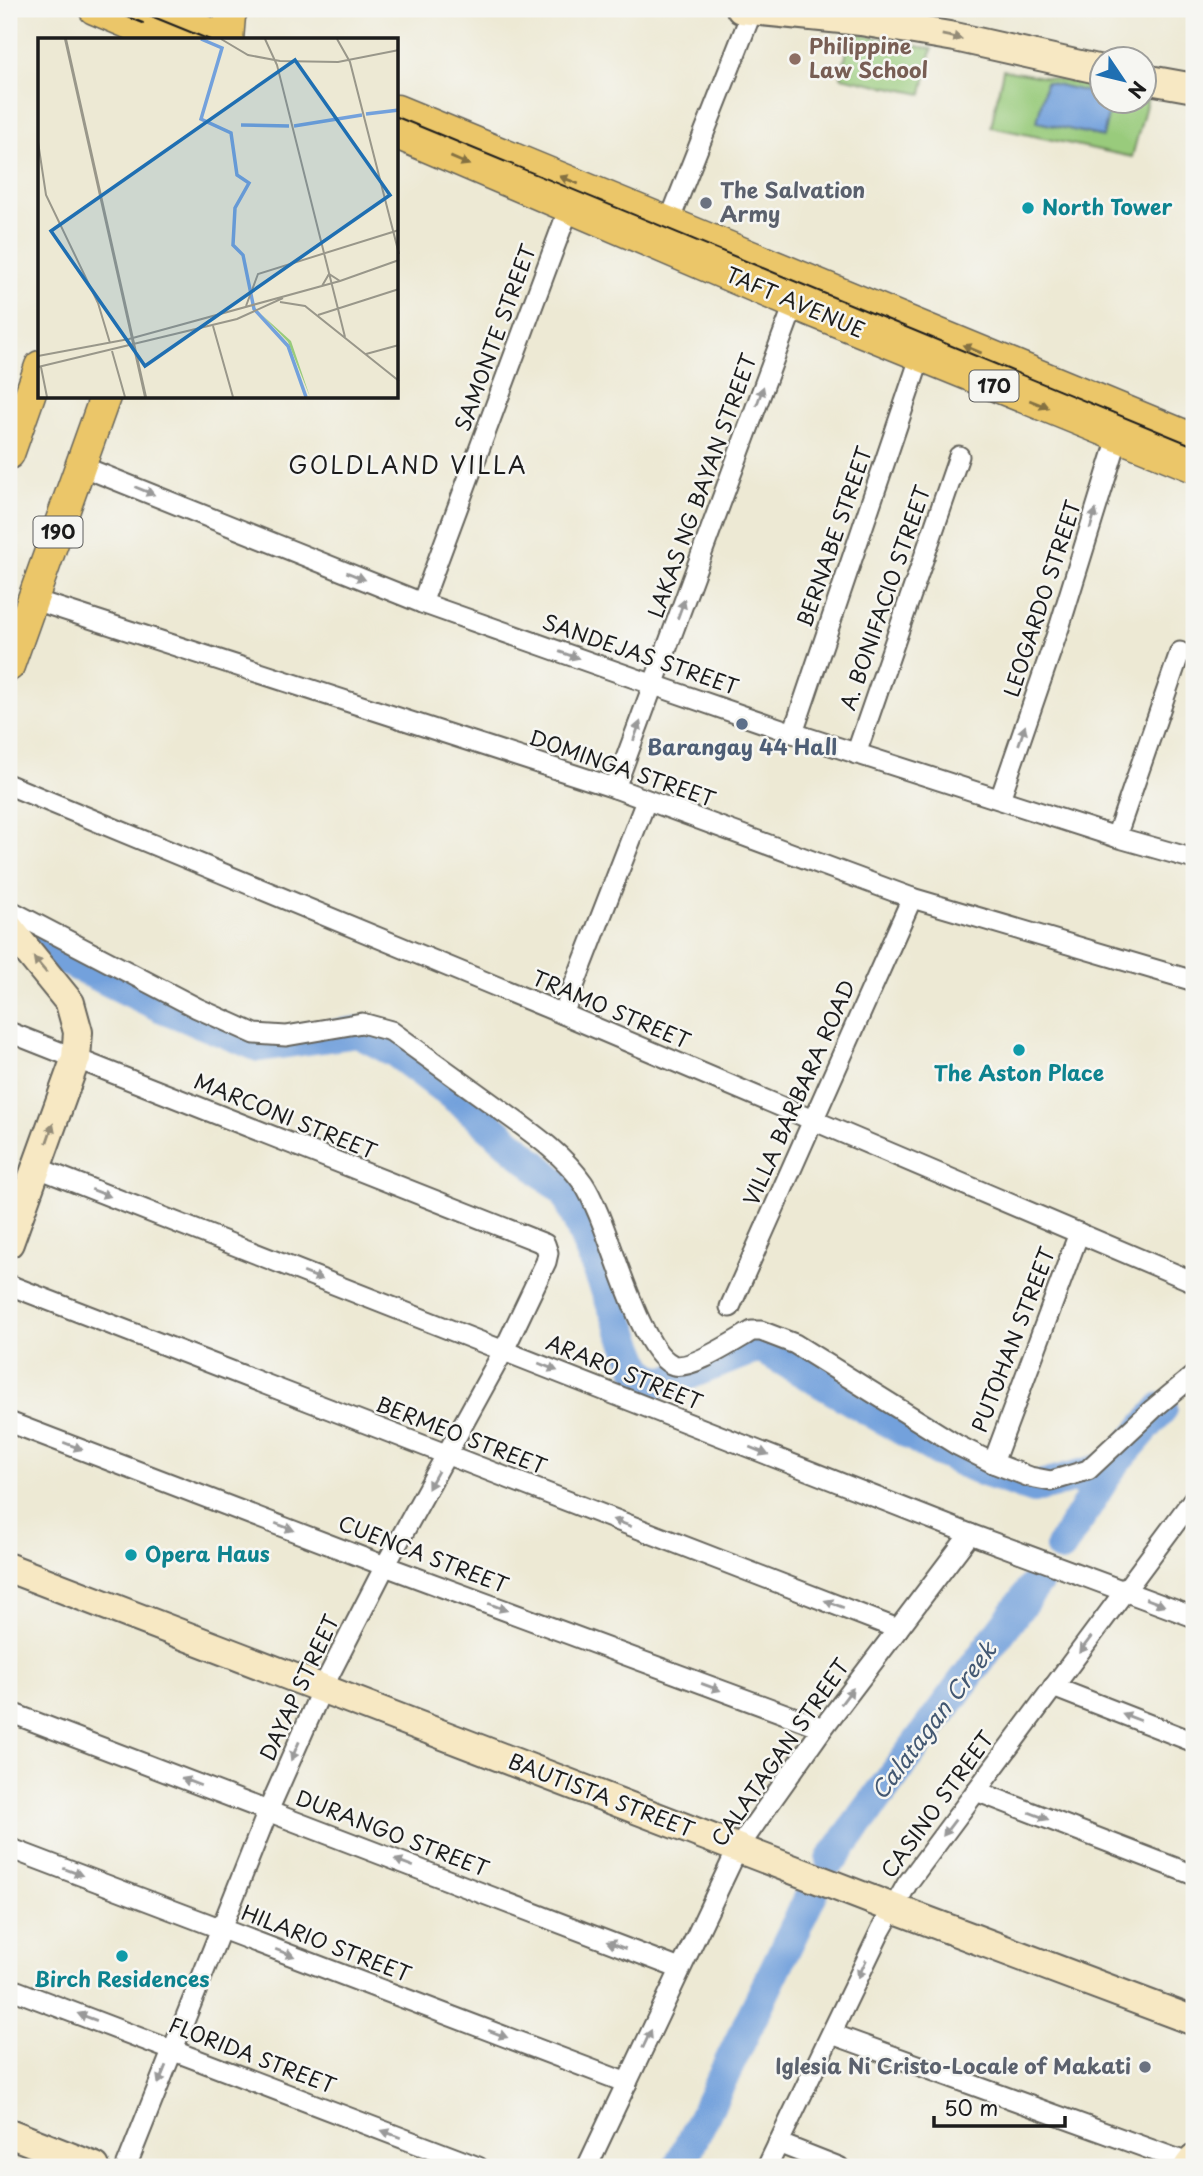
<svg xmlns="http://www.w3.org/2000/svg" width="1203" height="2176" font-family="'Playpen Sans',sans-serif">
  <rect width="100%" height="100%" fill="#f6f6f2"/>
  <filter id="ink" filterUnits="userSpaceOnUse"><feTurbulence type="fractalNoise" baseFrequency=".0143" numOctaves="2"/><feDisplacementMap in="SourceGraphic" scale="14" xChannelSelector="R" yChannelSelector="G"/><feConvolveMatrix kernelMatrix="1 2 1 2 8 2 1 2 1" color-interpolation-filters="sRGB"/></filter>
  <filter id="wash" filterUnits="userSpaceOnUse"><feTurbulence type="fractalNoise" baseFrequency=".00686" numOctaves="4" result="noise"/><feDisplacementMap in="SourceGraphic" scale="28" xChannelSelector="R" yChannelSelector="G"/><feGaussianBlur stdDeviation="1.57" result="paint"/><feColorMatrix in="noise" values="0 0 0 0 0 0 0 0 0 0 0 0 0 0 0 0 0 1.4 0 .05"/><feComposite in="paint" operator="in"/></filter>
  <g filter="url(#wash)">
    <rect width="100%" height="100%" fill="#ede9d4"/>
    <g fill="#99cb7c" stroke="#5a744c" stroke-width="2">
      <polygon points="851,32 932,49 922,94 841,77"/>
      <polygon points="1003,70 1101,87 1102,102 1144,102 1144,94 1149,94 1132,157 991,127"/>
    </g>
    <polygon fill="#73a1dc" stroke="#485e7c" stroke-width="2" points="1046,82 1101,95 1102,102 1111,102 1103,137 1037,122"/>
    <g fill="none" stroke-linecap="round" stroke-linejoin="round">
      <g stroke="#73a1dc" stroke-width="32">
        <polyline points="9,932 160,1006 259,1046 358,1032 396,1052 466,1105 567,1193 639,1370 657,1383 673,1380 759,1346 939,1451 984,1471 1033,1488 1111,1467 1162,1408"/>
        <polyline points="1061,1547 1111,1467"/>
        <polyline points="831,1860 1038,1581"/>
        <polyline points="679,2167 813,1891"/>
      </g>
    </g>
  </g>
  <g filter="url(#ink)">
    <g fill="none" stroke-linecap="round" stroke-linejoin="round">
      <g stroke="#65645c" stroke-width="23">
        <g id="street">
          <polyline points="665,232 753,9"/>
          <polyline points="81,466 422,603 654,685 793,733 1116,837 1194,859"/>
          <polyline points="34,600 615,788 912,898 1194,981"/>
          <polyline points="422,603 569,208"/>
          <polyline points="793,733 921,355"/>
          <polyline points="856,754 959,456"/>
          <polyline points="9,785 563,1014 1194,1282"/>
          <polyline points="615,788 789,318 799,294"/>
          <polyline points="1000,799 1060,625 1121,428"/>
          <polyline points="1116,837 1180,652"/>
          <path d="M9,910L197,1008L255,1034L286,1036L362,1023L391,1031C426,1056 460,1081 495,1106C526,1129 561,1151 583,1183C609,1221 636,1346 671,1364C687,1373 736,1340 752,1331H761L795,1344L957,1445L993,1463L1030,1477L1051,1481L1088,1470L1153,1409L1194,1375"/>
          <polyline points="563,1014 646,801"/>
          <polyline points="9,1032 545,1244 548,1253 546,1262 504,1350 385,1566 322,1689 268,1811 126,2167"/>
          <polyline points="38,1168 970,1534 1194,1617"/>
          <polyline points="9,1285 898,1629"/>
          <polyline points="730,1307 912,898"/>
          <polyline points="9,1422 385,1566 823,1728"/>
          <polyline points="993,1463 1079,1233"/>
          <polyline points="1053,1687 1194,1742"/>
          <polyline points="9,1712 680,1969"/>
          <polyline points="976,1791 1194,1875"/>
          <polyline points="9,1848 627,2083"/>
          <polyline points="9,1988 478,2167"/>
          <polyline points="832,2034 1191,2164"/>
          <polyline points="778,2143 839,2167"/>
          <polyline points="587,2167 738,1848 823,1728 970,1534"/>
          <polyline points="767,2167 881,1930 907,1884 1194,1498"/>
        </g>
      </g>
      <g stroke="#65645c" stroke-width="32">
        <g id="secondary">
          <polyline points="741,9 861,21 955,37 1102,70"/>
          <polyline points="1144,79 1194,88"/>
          <polyline points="9,928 70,1003 78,1032 76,1058 9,1243"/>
          <polyline points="9,1568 893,1908 1194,2021"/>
          <polyline points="9,2133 95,2167"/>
          <polyline points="1188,2167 1194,2159"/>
        </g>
      </g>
      <g stroke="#65645c" stroke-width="33">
        <g id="primary">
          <polyline points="94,9 168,40"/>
          <polyline points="149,9 228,40"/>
          <polyline points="228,40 230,16 233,9"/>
          <path d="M397,110C664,218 928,331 1194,439"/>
          <polyline points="397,134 811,311 1194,467"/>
          <polyline points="9,454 40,366"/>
          <polyline points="9,666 105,397"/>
        </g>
      </g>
      <use href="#street" stroke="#fff" stroke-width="19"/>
      <use href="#secondary" stroke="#f7e8c3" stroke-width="28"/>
      <use href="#primary" stroke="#ebc669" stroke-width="30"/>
      <g stroke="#1c1c1c" stroke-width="2">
        <polyline points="108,9 143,23"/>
        <polyline points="134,9 210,40"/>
        <polyline points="397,117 1194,446"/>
      </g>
    </g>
    <defs><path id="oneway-solid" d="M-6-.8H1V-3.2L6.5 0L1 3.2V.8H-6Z" transform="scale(1.75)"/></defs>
    <g fill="#948c78">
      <use href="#oneway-solid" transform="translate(952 37) rotate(11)"/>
      <use href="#oneway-solid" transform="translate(40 965) rotate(-130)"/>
      <use href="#oneway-solid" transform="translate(50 1133) rotate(-71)"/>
    </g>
    <g fill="#847142">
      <use href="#oneway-solid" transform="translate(460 161) rotate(23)"/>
      <use href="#oneway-solid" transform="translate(569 180) rotate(-158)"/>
      <use href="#oneway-solid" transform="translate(972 349) rotate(-157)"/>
      <use href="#oneway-solid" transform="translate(1039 404) rotate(22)"/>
    </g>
    <g fill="#999">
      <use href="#oneway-solid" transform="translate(760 396) rotate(-70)"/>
      <use href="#oneway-solid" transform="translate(145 491) rotate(22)"/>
      <use href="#oneway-solid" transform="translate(1093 519) rotate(-73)"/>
      <use href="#oneway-solid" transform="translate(356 576) rotate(22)"/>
      <use href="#oneway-solid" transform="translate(681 609) rotate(-70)"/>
      <use href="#oneway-solid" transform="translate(569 655) rotate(19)"/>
      <use href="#oneway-solid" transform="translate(637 731) rotate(-70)"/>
      <use href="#oneway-solid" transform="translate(1022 735) rotate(-71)"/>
      <use href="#oneway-solid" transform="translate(101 1193) rotate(21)"/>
      <use href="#oneway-solid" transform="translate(313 1276) rotate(21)"/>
      <use href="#oneway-solid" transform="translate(548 1367) rotate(22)"/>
      <use href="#oneway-solid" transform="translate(73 1446) rotate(21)"/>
      <use href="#oneway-solid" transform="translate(759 1451) rotate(22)"/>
      <use href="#oneway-solid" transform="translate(433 1480) rotate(119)"/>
      <use href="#oneway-solid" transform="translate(622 1523) rotate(-159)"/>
      <use href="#oneway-solid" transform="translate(285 1527) rotate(21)"/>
      <use href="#oneway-solid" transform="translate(1155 1602) rotate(21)"/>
      <use href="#oneway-solid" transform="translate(834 1604) rotate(-159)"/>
      <use href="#oneway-solid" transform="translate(498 1607) rotate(20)"/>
      <use href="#oneway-solid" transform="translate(1085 1645) rotate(127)"/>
      <use href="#oneway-solid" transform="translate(711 1687) rotate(20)"/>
      <use href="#oneway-solid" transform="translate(847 1696) rotate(-53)"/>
      <use href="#oneway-solid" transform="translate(1131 1717) rotate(-159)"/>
      <use href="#oneway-solid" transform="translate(295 1751) rotate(114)"/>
      <use href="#oneway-solid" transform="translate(191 1782) rotate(-159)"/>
      <use href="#oneway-solid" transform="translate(1039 1816) rotate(21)"/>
      <use href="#oneway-solid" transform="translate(949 1828) rotate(127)"/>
      <use href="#oneway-solid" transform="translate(404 1863) rotate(-159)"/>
      <use href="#oneway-solid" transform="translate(73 1872) rotate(21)"/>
      <use href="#oneway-solid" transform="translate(616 1945) rotate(-159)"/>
      <use href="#oneway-solid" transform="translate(285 1953) rotate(21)"/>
      <use href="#oneway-solid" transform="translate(862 1969) rotate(115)"/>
      <use href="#oneway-solid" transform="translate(87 2017) rotate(-160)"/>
      <use href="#oneway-solid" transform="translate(498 2034) rotate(21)"/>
      <use href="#oneway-solid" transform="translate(647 2039) rotate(-65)"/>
      <use href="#oneway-solid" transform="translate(162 2075) rotate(112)"/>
      <use href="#oneway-solid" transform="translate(391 2134) rotate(-159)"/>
    </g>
  </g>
  <circle fill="#8d6e63" stroke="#f6f6f2" stroke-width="2.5" cx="795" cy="59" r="7"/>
  <g fill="#6b7280" stroke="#f6f6f2" stroke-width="2.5">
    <circle cx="706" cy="203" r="7"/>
    <circle cx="1145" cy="2067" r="7"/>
  </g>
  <g fill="#0f9aa8" stroke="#f6f6f2" stroke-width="2.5">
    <circle cx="1028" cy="208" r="7"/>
    <circle cx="1019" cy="1050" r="7"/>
    <circle cx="131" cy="1555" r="7"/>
    <circle cx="122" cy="1956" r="7"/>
  </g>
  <circle fill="#5c6f8a" stroke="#f6f6f2" stroke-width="2.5" cx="742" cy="724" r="7"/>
  <g text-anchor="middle" stroke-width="5" stroke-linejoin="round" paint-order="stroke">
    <g fill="#f6f6f2" stroke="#5d5d5c" stroke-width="2">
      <rect x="969.5" y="370.5" width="49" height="31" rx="5"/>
      <rect x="33.5" y="516.5" width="49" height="31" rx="5"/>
    </g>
    <g font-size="19" font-weight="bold" fill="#1c1c1c">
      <text x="994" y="393">170</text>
      <text x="58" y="539">190</text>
    </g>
    <g font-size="21" font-weight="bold" fill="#785e54" stroke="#f6f6f2" text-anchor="start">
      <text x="809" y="54">Philippine<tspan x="809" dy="24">Law School</tspan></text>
    </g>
    <g font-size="21" font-weight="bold" fill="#5b616d" stroke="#f6f6f2" text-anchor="start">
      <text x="720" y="198">The Salvation<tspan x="720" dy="24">Army</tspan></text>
      <text x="1131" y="2074" text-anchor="end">Iglesia Ni Cristo-Locale of Makati</text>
    </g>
    <g font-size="21" font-weight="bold" fill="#0d838f" stroke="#f6f6f2" text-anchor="start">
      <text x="1042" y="215">North Tower</text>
      <text x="1019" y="1081" text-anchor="middle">The Aston Place</text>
      <text x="145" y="1562">Opera Haus</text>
      <text x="122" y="1987" text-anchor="middle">Birch Residences</text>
    </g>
    <g font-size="21" fill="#1c1c1c" stroke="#f6f6f2">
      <text transform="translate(795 303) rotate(23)" y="7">TAFT AVENUE</text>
      <text transform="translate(496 338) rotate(-70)" y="7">SAMONTE STREET</text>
      <text transform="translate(703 486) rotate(-70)" y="7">LAKAS NG BAYAN STREET</text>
      <text transform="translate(835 537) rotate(-71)" y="7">BERNABE STREET</text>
      <text transform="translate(886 598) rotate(-71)" y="7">A. BONIFACIO STREET</text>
      <text transform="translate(1043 599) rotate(-72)" y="7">LEOGARDO STREET</text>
      <text transform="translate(640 655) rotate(19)" y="7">SANDEJAS STREET</text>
      <text transform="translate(622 769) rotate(19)" y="7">DOMINGA STREET</text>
      <text transform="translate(611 1010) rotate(23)" y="7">TRAMO STREET</text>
      <text transform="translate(800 1093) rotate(-66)" y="7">VILLA BARBARA ROAD</text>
      <text transform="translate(285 1117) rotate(22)" y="7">MARCONI STREET</text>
      <text transform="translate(1014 1340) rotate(-69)" y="7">PUTOHAN STREET</text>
      <text transform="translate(624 1373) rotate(22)" y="7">ARARO STREET</text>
      <text transform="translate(461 1436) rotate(21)" y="7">BERMEO STREET</text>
      <text transform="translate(423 1555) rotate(21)" y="7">CUENCA STREET</text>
      <text transform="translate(300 1688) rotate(-65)" y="7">DAYAP STREET</text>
      <text transform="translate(781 1753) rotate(-55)" y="7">CALATAGAN STREET</text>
      <text transform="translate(601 1796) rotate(21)" y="7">BAUTISTA STREET</text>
      <text transform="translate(938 1805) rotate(-54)" y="7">CASINO STREET</text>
      <text transform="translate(392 1834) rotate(21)" y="7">DURANGO STREET</text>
      <text transform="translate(326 1944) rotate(21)" y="7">HILARIO STREET</text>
      <text transform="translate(252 2056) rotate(21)" y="7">FLORIDA STREET</text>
    </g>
    <g font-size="21" font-weight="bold" fill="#4e5e75" stroke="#f6f6f2">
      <text x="742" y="755">Barangay 44 Hall</text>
    </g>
    <g font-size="23" letter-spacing="2" fill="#1c1c1c" stroke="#f6f6f2">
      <text x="408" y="474">GOLDLAND VILLA</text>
    </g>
    <g font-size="23" font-style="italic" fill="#435872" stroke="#f6f6f2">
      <text transform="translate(934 1721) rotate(-53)" y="8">Calatagan Creek</text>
    </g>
  </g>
  <g transform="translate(38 38)">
    <rect width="360" height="360" fill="#ede9d4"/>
    <path d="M223,276L253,303L272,359L250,304Z" fill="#99cb7c"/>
    <path fill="none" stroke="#73a1dc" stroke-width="3.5" d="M163,1L184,10L163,81L193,95L199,137L211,145L197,170L195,207L205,217L216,271L250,308L268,359M328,76L361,72M203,87L251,88M256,88L324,77"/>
    <path fill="none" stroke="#99978a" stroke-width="2" d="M27,1L107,359M28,1L108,359M183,1L210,17L242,23L300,24L361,12M227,1L239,27L307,299M299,1L312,24L361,216M0,104L8,157L60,265L72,305M284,248L291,236L302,243M242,264L267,268L361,343M208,268L220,236L361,192M280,277L361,251M175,288L195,359M74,313L87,359M328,316L361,307M0,318L91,301L302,243L361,222M0,329L199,281L245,260M3,329L9,359"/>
    <path fill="#1f6fb2" fill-opacity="0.15" stroke="#1f6fb2" stroke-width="3.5" d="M257,22L352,157L107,328L13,193Z"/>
    <rect width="360" height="360" fill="none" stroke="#1c1c1c" stroke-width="3.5"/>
  </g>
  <rect width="1203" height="2176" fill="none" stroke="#f6f6f2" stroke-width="35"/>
  <g transform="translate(1123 80) rotate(125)"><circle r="33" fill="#f6f6f2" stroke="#9f9f9c" stroke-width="2"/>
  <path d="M0-5L12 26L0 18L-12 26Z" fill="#1f6fb2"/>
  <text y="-10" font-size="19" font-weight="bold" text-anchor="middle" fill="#1c1c1c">N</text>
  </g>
  <path d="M934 2116v10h131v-10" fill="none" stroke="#1c1c1c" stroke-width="3.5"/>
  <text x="944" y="2116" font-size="21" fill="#1c1c1c" stroke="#f6f6f2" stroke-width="5" paint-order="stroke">50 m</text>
</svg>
